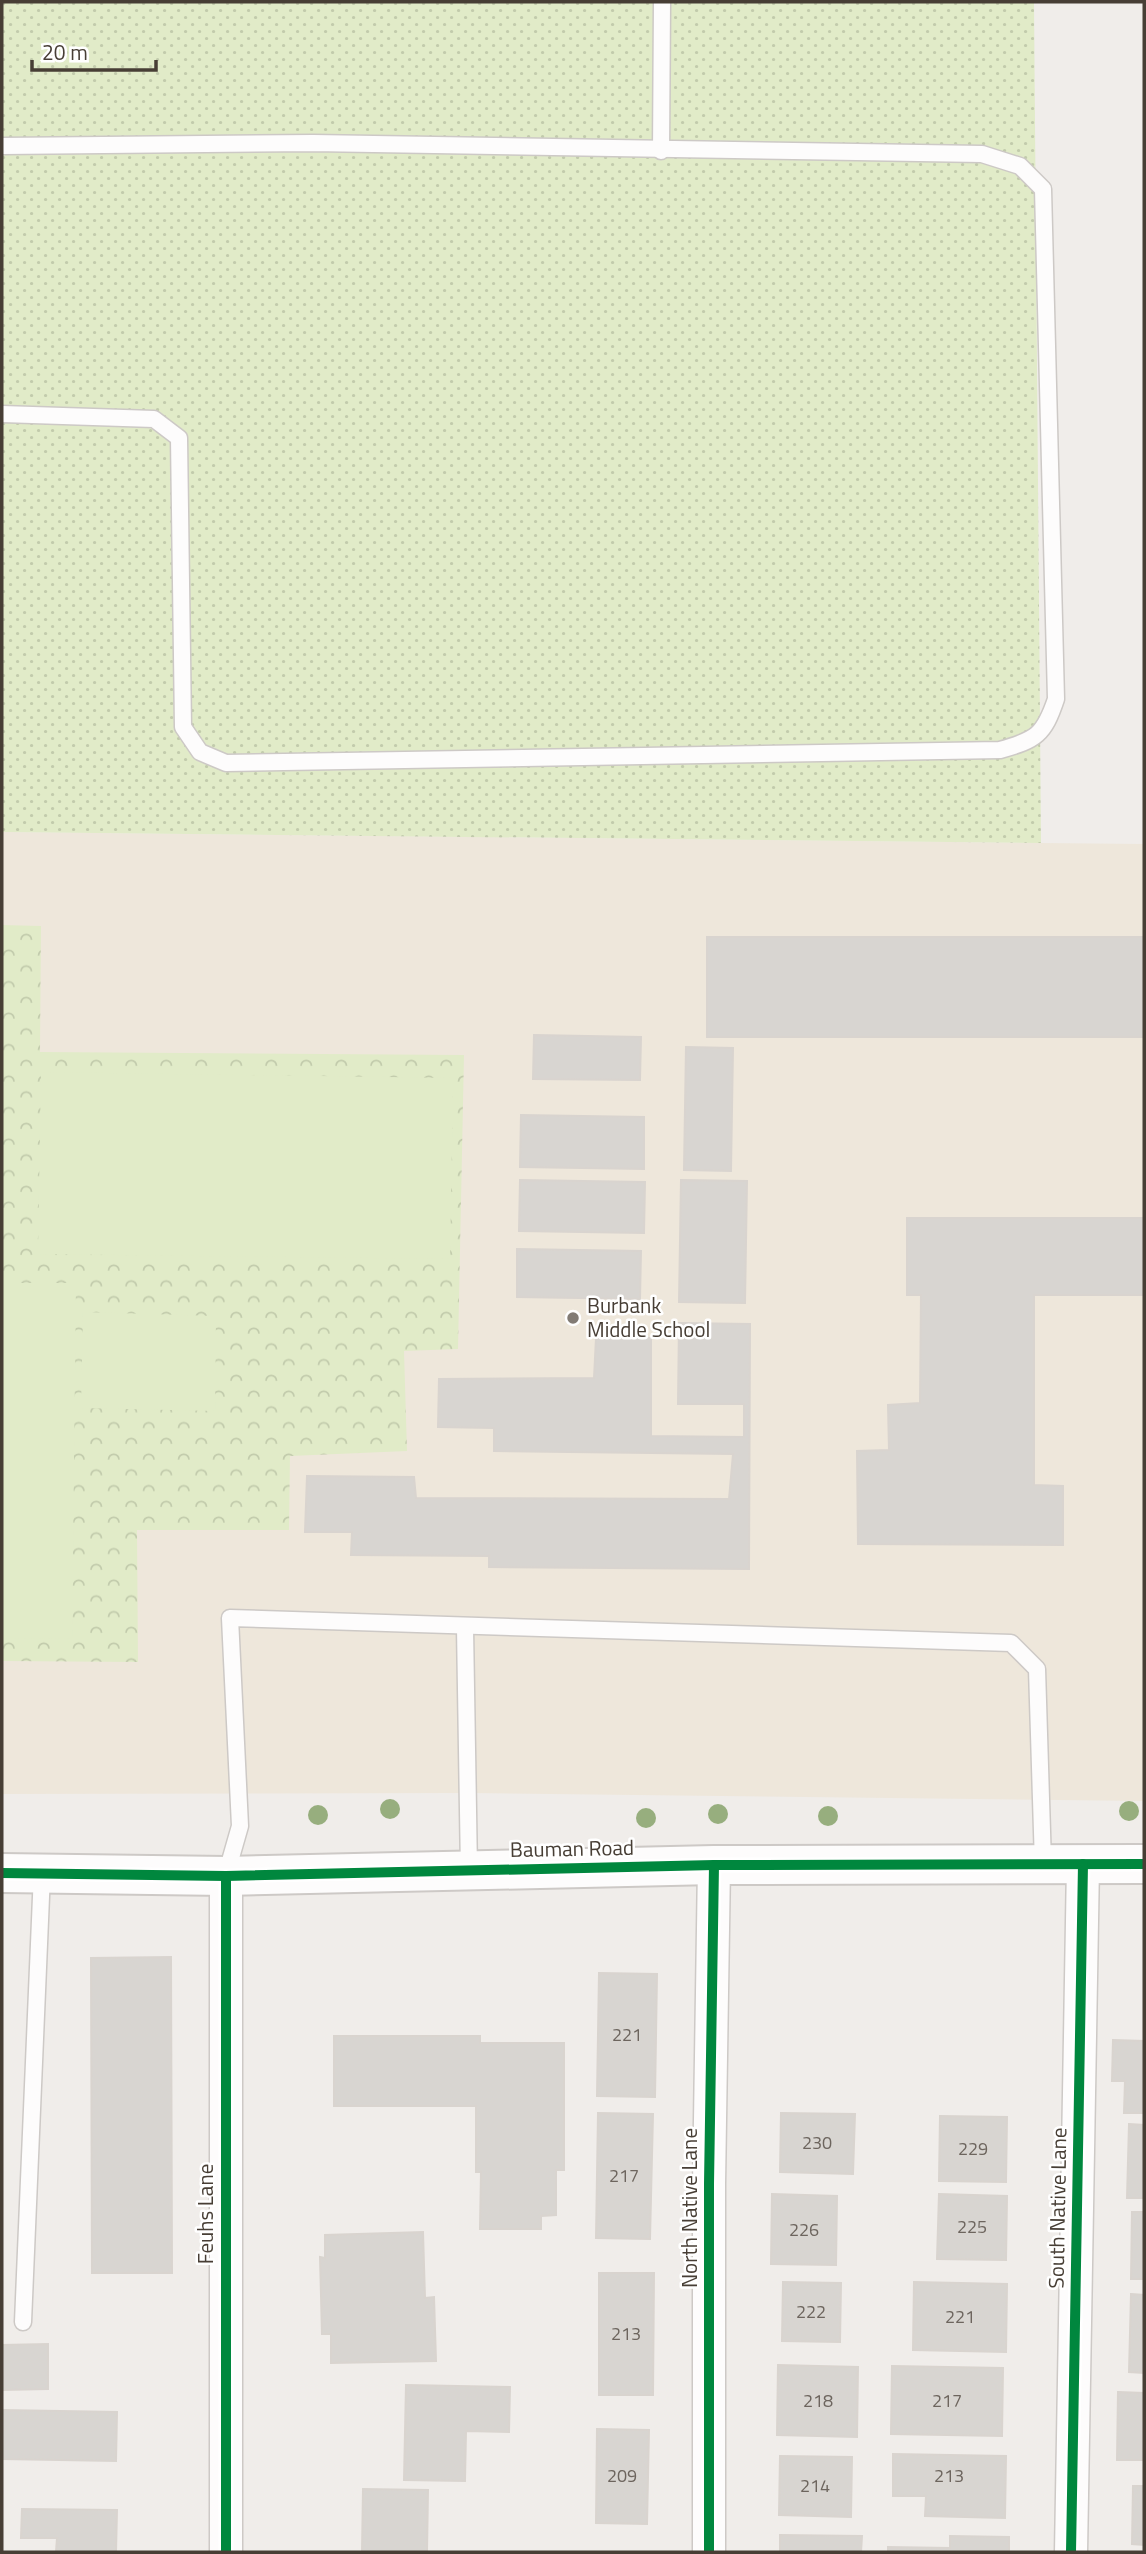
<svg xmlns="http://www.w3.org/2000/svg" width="1146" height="2554" font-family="'Titillium Web',sans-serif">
  <defs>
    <pattern id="grass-dots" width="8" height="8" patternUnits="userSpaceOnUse" patternTransform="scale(1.75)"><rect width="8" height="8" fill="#e1ebc8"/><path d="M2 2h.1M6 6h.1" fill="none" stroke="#c2cbac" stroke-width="1.8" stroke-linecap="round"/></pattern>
    <pattern id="forest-crowns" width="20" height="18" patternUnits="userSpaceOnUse" patternTransform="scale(1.75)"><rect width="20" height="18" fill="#e1ebc8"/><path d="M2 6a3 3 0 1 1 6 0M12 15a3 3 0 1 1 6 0" fill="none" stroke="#c2cbac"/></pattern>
  </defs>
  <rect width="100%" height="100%" fill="#f0edea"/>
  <polygon fill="#eee7db" points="2,832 1144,844 1144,1801 470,1793 2,1794"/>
  <polygon fill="url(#grass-dots)" points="2,2 1034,2 1041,843 2,832"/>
  <polygon fill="url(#forest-crowns)" points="2,925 41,926 40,1052 464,1055 458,1349 404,1351 407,1451 290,1456 289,1530 137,1530 138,1662 2,1661"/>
  <g fill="#e1ebc8">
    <polygon points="41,1072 453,1078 450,1259 38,1254"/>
    <polygon points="2,1283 76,1283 72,1639 2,1638"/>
    <polygon points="83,1312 216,1316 215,1411 81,1408"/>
  </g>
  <g fill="#d8d5d1" stroke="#d9d4cf" stroke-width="2">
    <rect x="707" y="937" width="437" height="100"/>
    <polygon points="534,1035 641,1037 640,1080 533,1079"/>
    <polygon points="686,1047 733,1048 731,1171 684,1170"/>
    <polygon points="521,1115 644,1117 644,1169 520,1167"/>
    <polygon points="520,1180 645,1182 644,1233 519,1231"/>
    <polygon points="681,1180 747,1181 745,1303 679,1302"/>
    <polygon points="907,1218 1144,1218 1144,1295 1034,1295 1034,1485 1063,1486 1063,1545 858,1544 857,1451 889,1450 888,1405 920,1403 921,1295 907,1295"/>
    <polygon points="517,1249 641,1251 640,1299 517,1297"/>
    <polygon points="679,1323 750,1324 749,1569 489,1567 489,1556 351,1555 352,1532 305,1532 307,1476 414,1477 416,1498 729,1499 733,1454 494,1451 494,1428 438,1427 439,1379 594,1378 596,1338 651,1338 651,1436 744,1437 744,1404 678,1404"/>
    <polygon points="171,1957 172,2273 92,2273 91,1958"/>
    <polygon points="599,1973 657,1974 655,2097 597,2096"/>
    <polygon points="334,2036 480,2036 480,2043 564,2043 564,2170 556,2170 556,2215 541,2216 541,2229 480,2229 481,2172 476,2172 476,2106 334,2106"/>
    <polygon points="1113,2040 1144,2041 1144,2113 1124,2113 1125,2081 1112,2081"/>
    <polygon points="598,2113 653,2114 650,2239 596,2238"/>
    <polygon points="781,2113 855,2114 853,2174 780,2172"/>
    <polygon points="940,2116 1007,2117 1006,2182 939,2181"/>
    <polygon points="1129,2124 1144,2125 1144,2198 1127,2198"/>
    <polygon points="772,2194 837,2196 836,2265 771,2264"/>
    <polygon points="939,2194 1007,2196 1006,2260 937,2259"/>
    <polygon points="1132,2212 1144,2212 1144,2279 1131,2279"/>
    <polygon points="423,2232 425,2298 434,2297 436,2361 331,2363 331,2334 322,2334 320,2257 325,2258 325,2235"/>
    <polygon points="599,2273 654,2273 653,2395 599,2395"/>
    <polygon points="783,2282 841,2283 840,2342 782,2341"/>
    <polygon points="914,2282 1007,2284 1006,2352 913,2350"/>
    <polygon points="1131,2294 1144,2295 1144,2373 1129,2372"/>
    <polygon points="48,2344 48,2389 2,2390 2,2345"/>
    <polygon points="778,2365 858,2367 857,2437 777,2435"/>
    <polygon points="892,2366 1003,2368 1002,2436 891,2434"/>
    <polygon points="406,2385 510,2387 509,2432 466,2431 465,2481 404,2480"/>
    <polygon points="1118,2392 1144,2393 1144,2460 1117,2460"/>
    <polygon points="2,2410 117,2412 116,2461 2,2459"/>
    <polygon points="597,2429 649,2430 647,2524 596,2523"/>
    <polygon points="893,2454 1006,2456 1005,2518 925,2516 926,2496 893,2496"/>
    <polygon points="780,2456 852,2457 851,2517 779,2515"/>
    <polygon points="1133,2486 1144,2486 1144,2545 1132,2544"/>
    <polygon points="363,2489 428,2490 427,2552 362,2552"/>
    <polygon points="22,2509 117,2510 116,2552 56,2552 57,2538 21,2538"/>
    <polygon points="780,2535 862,2536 861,2552 780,2552"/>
    <polygon points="950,2536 1009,2537 1009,2552 888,2552 888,2547 950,2548"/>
  </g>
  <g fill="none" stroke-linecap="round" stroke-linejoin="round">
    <g stroke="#cdc9c6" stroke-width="19">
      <g id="service">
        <path d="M2,146L313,143L982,154L1020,166L1043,189L1056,699C1044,735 1036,740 1000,750L226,763L200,752L183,727L179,438L154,419L2,414"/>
        <polyline points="661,151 662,2"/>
        <polyline points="465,1628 469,1871"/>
        <polyline points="226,1875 240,1826 230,1618 1011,1643 1037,1669 1043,1864"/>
        <polyline points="23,2322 42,1873"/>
      </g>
    </g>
    <g stroke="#cdc9c6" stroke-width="35">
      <g id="minor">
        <polyline points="226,2552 226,1876"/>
        <polyline points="709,2552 709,2184 714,1865"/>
        <polyline points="1071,2552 1083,1864"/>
      </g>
    </g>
    <g stroke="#cdc9c6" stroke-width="42">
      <polyline id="tertiary" points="2,1873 226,1876 714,1865 1144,1864"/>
    </g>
    <use href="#service" stroke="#fdfcfc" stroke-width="16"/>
    <use href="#minor" stroke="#fdfcfc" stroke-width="32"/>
    <use href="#tertiary" stroke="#fdfcfc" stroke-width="38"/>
    <g stroke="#fff" stroke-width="15">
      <g id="cycleway">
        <polyline points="2,1873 226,1876 714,1865 1144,1864"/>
        <polyline points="226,2552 226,1876"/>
        <polyline points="709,2552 709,2184 714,1865"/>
        <polyline points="1071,2552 1083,1864"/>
      </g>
    </g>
    <use href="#cycleway" stroke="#00873e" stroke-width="10"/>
  </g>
  <g fill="#97ae7e">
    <circle cx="390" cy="1809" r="10"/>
    <circle cx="1129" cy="1811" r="10"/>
    <circle cx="718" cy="1814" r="10"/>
    <circle cx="318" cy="1815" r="10"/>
    <circle cx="828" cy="1816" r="10"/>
    <circle cx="646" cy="1818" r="10"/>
  </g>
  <circle fill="#827b74" stroke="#fff" stroke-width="2.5" cx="573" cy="1318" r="7"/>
  <g text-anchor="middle" stroke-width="5" stroke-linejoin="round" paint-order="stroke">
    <g font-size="18" fill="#6d655e">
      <text x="627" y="2041">221</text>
      <text x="817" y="2149">230</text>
      <text x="973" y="2155">229</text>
      <text x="624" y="2182">217</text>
      <text x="972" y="2233">225</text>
      <text x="804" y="2236">226</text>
      <text x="811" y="2318">222</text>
      <text x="960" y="2323">221</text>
      <text x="626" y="2340">213</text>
      <text x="818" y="2407">218</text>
      <text x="947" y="2407">217</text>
      <text x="622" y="2482">209</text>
      <text x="949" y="2482">213</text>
      <text x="815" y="2492">214</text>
    </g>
    <g font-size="21" fill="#473e35" stroke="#fff" text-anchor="start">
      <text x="587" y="1313">Burbank<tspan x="587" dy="24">Middle School</tspan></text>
    </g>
    <g font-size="21" fill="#473e35" stroke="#fff">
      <text transform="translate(572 1849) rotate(-1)" y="7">Bauman Road</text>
      <text transform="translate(690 2208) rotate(-90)" y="7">North Native Lane</text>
      <text transform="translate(1058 2208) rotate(-89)" y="7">South Native Lane</text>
      <text transform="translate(206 2214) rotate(-90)" y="7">Feuhs Lane</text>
    </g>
  </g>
  <rect width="1146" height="2554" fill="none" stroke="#473e35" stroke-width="7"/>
  <path d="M32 60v10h124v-10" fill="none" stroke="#473e35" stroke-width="3.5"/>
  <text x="42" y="60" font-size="21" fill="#473e35" stroke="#ffffff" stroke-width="5" paint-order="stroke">20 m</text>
</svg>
